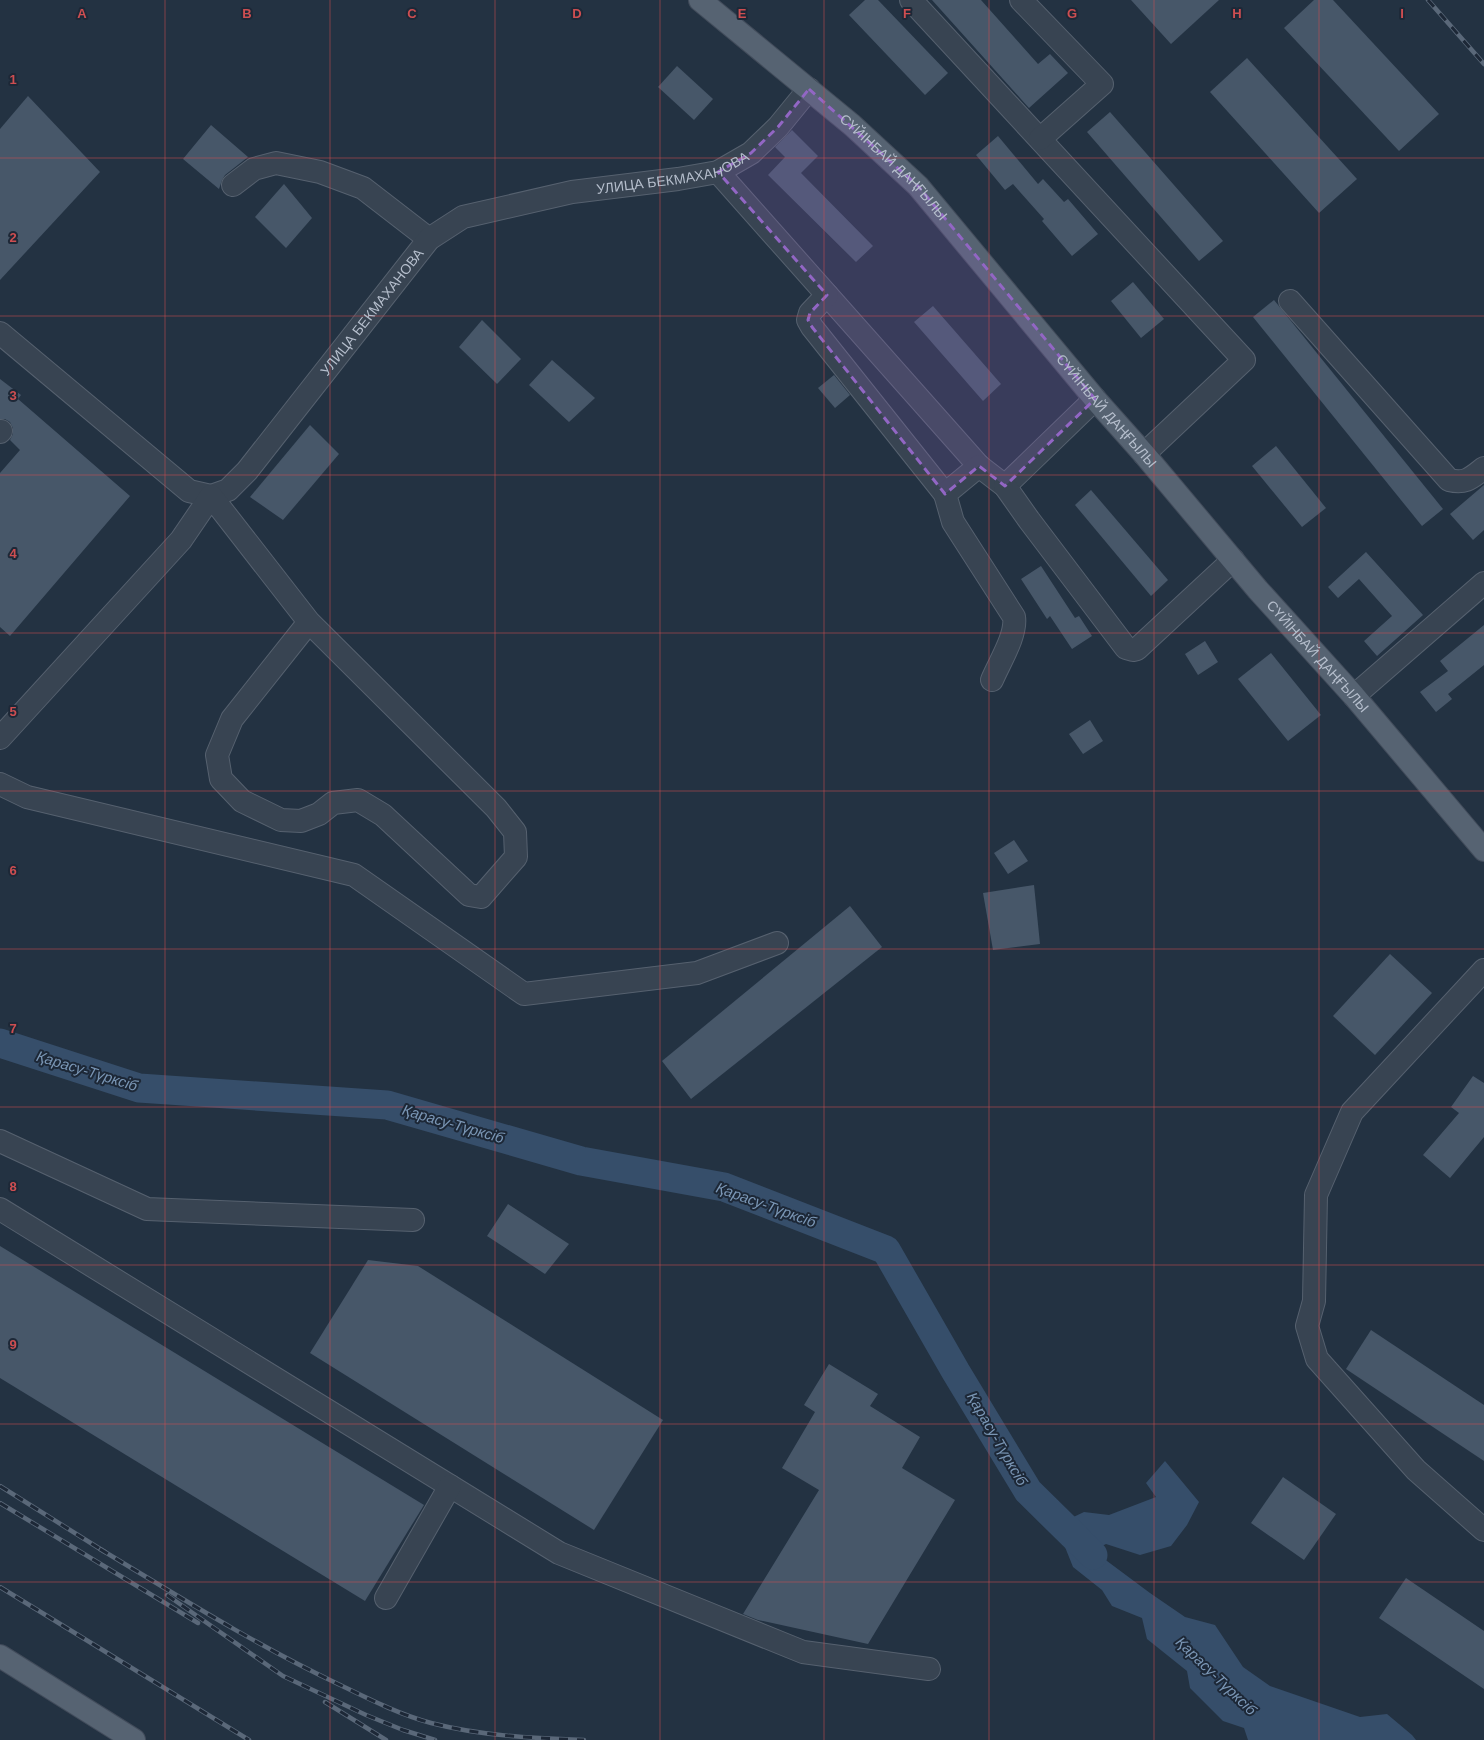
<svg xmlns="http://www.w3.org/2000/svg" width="1484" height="1740" font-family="Arial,sans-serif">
  <rect width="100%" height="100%" fill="#233242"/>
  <polygon fill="#364e6a" points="1165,1461 1199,1502 1187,1525 1171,1546 1140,1555 1106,1544 1098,1548 1103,1558 1150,1593 1185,1617 1215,1625 1243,1667 1270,1686 1360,1717 1387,1714 1412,1735 1416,1740 1248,1740 1244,1728 1223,1721 1190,1688 1187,1671 1147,1639 1142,1618 1112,1606 1102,1590 1073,1567 1065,1547 1065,1521 1084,1512 1109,1515 1156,1497 1146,1483"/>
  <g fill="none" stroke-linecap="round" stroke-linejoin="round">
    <polyline stroke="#364e6a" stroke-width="29" points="0,1043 139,1088 387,1105 581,1161 724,1187 886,1250 956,1372 1028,1491 1093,1555"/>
  </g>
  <g fill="#475769">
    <polygon points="865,0 878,0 948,73 925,95 849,15"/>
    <polygon points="932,0 981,0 1038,64 1050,54 1068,73 1029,108"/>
    <polygon points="1131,0 1219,0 1171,44"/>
    <polygon points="1314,0 1333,0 1439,114 1399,151 1284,28"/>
    <polygon points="1247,58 1357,179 1319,213 1210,92"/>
    <polygon points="677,66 713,99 694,120 658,87"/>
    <polygon points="28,96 100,172 0,280 0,129"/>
    <polygon points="1110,112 1223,241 1199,261 1087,132"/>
    <polygon points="211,125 248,157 225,175 222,180 219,189 183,159"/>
    <polygon points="792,130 818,156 801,173 873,246 856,262 768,175 785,157 775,147"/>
    <polygon points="998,136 1038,184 1043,179 1064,202 1068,199 1098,234 1072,256 1042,221 1044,219 1013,184 1005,190 976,155"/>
    <polygon points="284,184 312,218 286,248 255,217"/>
    <polygon points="1133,282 1164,319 1141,338 1111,301"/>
    <polygon points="1274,300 1443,509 1422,526 1253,317"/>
    <polygon points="933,306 1001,384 983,401 914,322"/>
    <polygon points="482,320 521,359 497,384 459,347"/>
    <polygon points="552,360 595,398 569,422 529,385"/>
    <polygon points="834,375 850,395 835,408 818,388"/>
    <polygon points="0,379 21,395 18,399 130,496 10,636 0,627 0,473 20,450 10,440 13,434 13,428 10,422 5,419 0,419"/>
    <polygon points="310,425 339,454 283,520 250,497"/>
    <polygon points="1276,446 1326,508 1302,527 1252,466"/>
    <polygon points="1484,485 1484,530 1473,540 1450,514"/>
    <polygon points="1091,490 1168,580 1151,596 1075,505"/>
    <polygon points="1366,552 1423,615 1377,656 1364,641 1392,616 1359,579 1338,598 1328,587"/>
    <polygon points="1041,566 1075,618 1079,616 1092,636 1072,649 1050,616 1047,619 1021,579"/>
    <polygon points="1484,625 1484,665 1448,694 1452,699 1436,712 1420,692 1448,671 1440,661"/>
    <polygon points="1205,641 1218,662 1198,675 1185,654"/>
    <polygon points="1271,653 1321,715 1288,741 1238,679"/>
    <polygon points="1090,720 1103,741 1083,754 1069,734"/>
    <polygon points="1014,840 1028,861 1008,874 994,853"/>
    <polygon points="1034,885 1040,944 993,950 983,893"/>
    <polygon points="850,906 882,947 691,1099 662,1061"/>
    <polygon points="1390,954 1432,993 1375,1055 1333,1016"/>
    <polygon points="1473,1076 1484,1083 1484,1137 1450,1178 1423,1155 1459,1113 1451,1107"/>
    <polygon points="508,1204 569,1244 545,1274 487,1236"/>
    <polygon points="0,1246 424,1505 365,1601 0,1378"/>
    <polygon points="368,1260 418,1266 663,1420 594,1530 310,1353"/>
    <polygon points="1371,1330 1484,1405 1484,1461 1346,1369"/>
    <polygon points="829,1364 878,1394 870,1406 920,1437 902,1468 955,1500 868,1644 758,1620 743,1614 819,1490 782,1468 815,1412 804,1405"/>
    <polygon points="1283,1477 1336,1514 1304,1560 1251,1523"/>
    <polygon points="1406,1578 1484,1631 1484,1689 1379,1618"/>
  </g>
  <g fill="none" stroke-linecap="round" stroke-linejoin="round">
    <g stroke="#56616f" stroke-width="24">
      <g id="minor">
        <polyline points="911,0 1244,360 1144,454"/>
        <polyline points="1021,0 1102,84 1040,139"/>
        <polyline points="718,172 979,466 1005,486 1095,399"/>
        <polyline points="233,185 254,169 276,163 320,172 363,188 429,239"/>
        <polyline points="827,295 810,313 808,320 812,327 945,494"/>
        <path d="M1290,301L1449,480C1466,484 1471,478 1484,468"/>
        <path id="s1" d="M0,333L189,491L211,496L228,490L247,471L429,239L463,217L572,192L678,179L718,172L751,153L778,127L809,89"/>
        <polyline points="0,432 1,431"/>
        <path d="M979,466L945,494L953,522L1014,617C1017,635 999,663 992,680"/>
        <polyline points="1005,486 1029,520 1126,648 1133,650 1137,649 1233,560"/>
        <polyline points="1354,696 1484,583"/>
        <polyline points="0,738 181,540 211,496 309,622 496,808 515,832 516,857 481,897 469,895 383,815 358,800 333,803 319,814 301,821 281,820 242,801 221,779 217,755 232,719 309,622"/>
        <polyline points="0,784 27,797 354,875 524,994 697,973 777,943"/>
        <polyline points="1484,970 1352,1112 1316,1195 1314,1301 1307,1326 1317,1359 1416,1470 1484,1530"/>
        <polyline points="0,1141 147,1209 413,1220"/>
        <polyline points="0,1209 559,1553 803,1652 929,1669"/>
        <polyline points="386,1598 450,1486"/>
      </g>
    </g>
    <g stroke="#424c5b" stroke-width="24">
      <g id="major">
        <path id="s2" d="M700,0L852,125L918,186L1095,399L1144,454L1258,590L1354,696L1484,850"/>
        <polyline points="0,1656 134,1740"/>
      </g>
    </g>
    <use href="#minor" stroke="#384452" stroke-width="22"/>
    <use href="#major" stroke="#566372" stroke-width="22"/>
    <g stroke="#5a6879" stroke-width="4.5">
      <g id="rail">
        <polyline points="1428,0 1484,64"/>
        <polyline points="0,1486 105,1552"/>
        <polyline points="0,1503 198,1623"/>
        <path d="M100,1549C178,1596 254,1644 336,1683C367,1698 398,1714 431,1723C481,1736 532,1738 584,1740"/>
        <polyline points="0,1587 249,1740"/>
        <polyline points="167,1595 283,1676 366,1715 403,1730 435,1740"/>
        <polyline points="325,1702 386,1740"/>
      </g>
    </g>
    <use href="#rail" stroke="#1d2837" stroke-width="3" stroke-dasharray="9" stroke-linecap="butt"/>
  </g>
  <path fill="#9266c4" fill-opacity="0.2" stroke="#9266c4" stroke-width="3" stroke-dasharray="8 5" stroke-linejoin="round" d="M809,89L918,186L1095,399L1005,486L979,466L945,494L812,327L808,320L810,313L827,295L718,172L751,153L778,127Z"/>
  <path fill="none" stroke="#ce4e51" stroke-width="1" stroke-opacity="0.55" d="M165,0V1740M330,0V1740M495,0V1740M660,0V1740M824,0V1740M989,0V1740M1154,0V1740M1319,0V1740M0,158H1484M0,316H1484M0,475H1484M0,633H1484M0,791H1484M0,949H1484M0,1107H1484M0,1265H1484M0,1424H1484M0,1582H1484"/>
  <g text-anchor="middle" stroke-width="4" stroke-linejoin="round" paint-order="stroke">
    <g font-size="14" fill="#b5becc" stroke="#1d2837">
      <text dy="5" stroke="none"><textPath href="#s2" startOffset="256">СҮЙІНБАЙ ДАҢҒЫЛЫ</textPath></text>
      <text dy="5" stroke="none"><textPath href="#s1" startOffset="864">УЛИЦА БЕКМАХАНОВА</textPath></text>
      <text dy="5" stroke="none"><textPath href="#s1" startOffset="516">УЛИЦА БЕКМАХАНОВА</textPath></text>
      <text dy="5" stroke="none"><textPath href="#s2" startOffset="580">СҮЙІНБАЙ ДАҢҒЫЛЫ</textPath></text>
      <text dy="5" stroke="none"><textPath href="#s2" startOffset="904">СҮЙІНБАЙ ДАҢҒЫЛЫ</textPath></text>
    </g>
    <g font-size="15" font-style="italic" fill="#7a96b5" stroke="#1d2837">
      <text transform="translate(87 1071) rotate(17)" y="5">Қарасу-Түрксіб</text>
      <text transform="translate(453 1124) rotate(16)" y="5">Қарасу-Түрксіб</text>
      <text transform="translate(766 1205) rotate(20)" y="5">Қарасу-Түрксіб</text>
      <text transform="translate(997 1439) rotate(60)" y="5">Қарасу-Түрксіб</text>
      <text transform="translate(1216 1676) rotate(44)" y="5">Қарасу-Түрксіб</text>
    </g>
  </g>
  <g font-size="13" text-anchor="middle" font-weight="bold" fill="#ce4e51" stroke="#1d2837" stroke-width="4" stroke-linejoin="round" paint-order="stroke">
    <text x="82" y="18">A</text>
    <text x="247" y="18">B</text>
    <text x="412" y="18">C</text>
    <text x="577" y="18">D</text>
    <text x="742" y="18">E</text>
    <text x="907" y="18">F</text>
    <text x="1072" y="18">G</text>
    <text x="1237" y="18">H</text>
    <text x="1402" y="18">I</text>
    <text x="13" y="84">1</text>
    <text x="13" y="242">2</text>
    <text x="13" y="400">3</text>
    <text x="13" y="558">4</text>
    <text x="13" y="716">5</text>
    <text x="13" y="875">6</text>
    <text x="13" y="1033">7</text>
    <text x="13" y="1191">8</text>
    <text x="13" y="1349">9</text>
  </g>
</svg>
